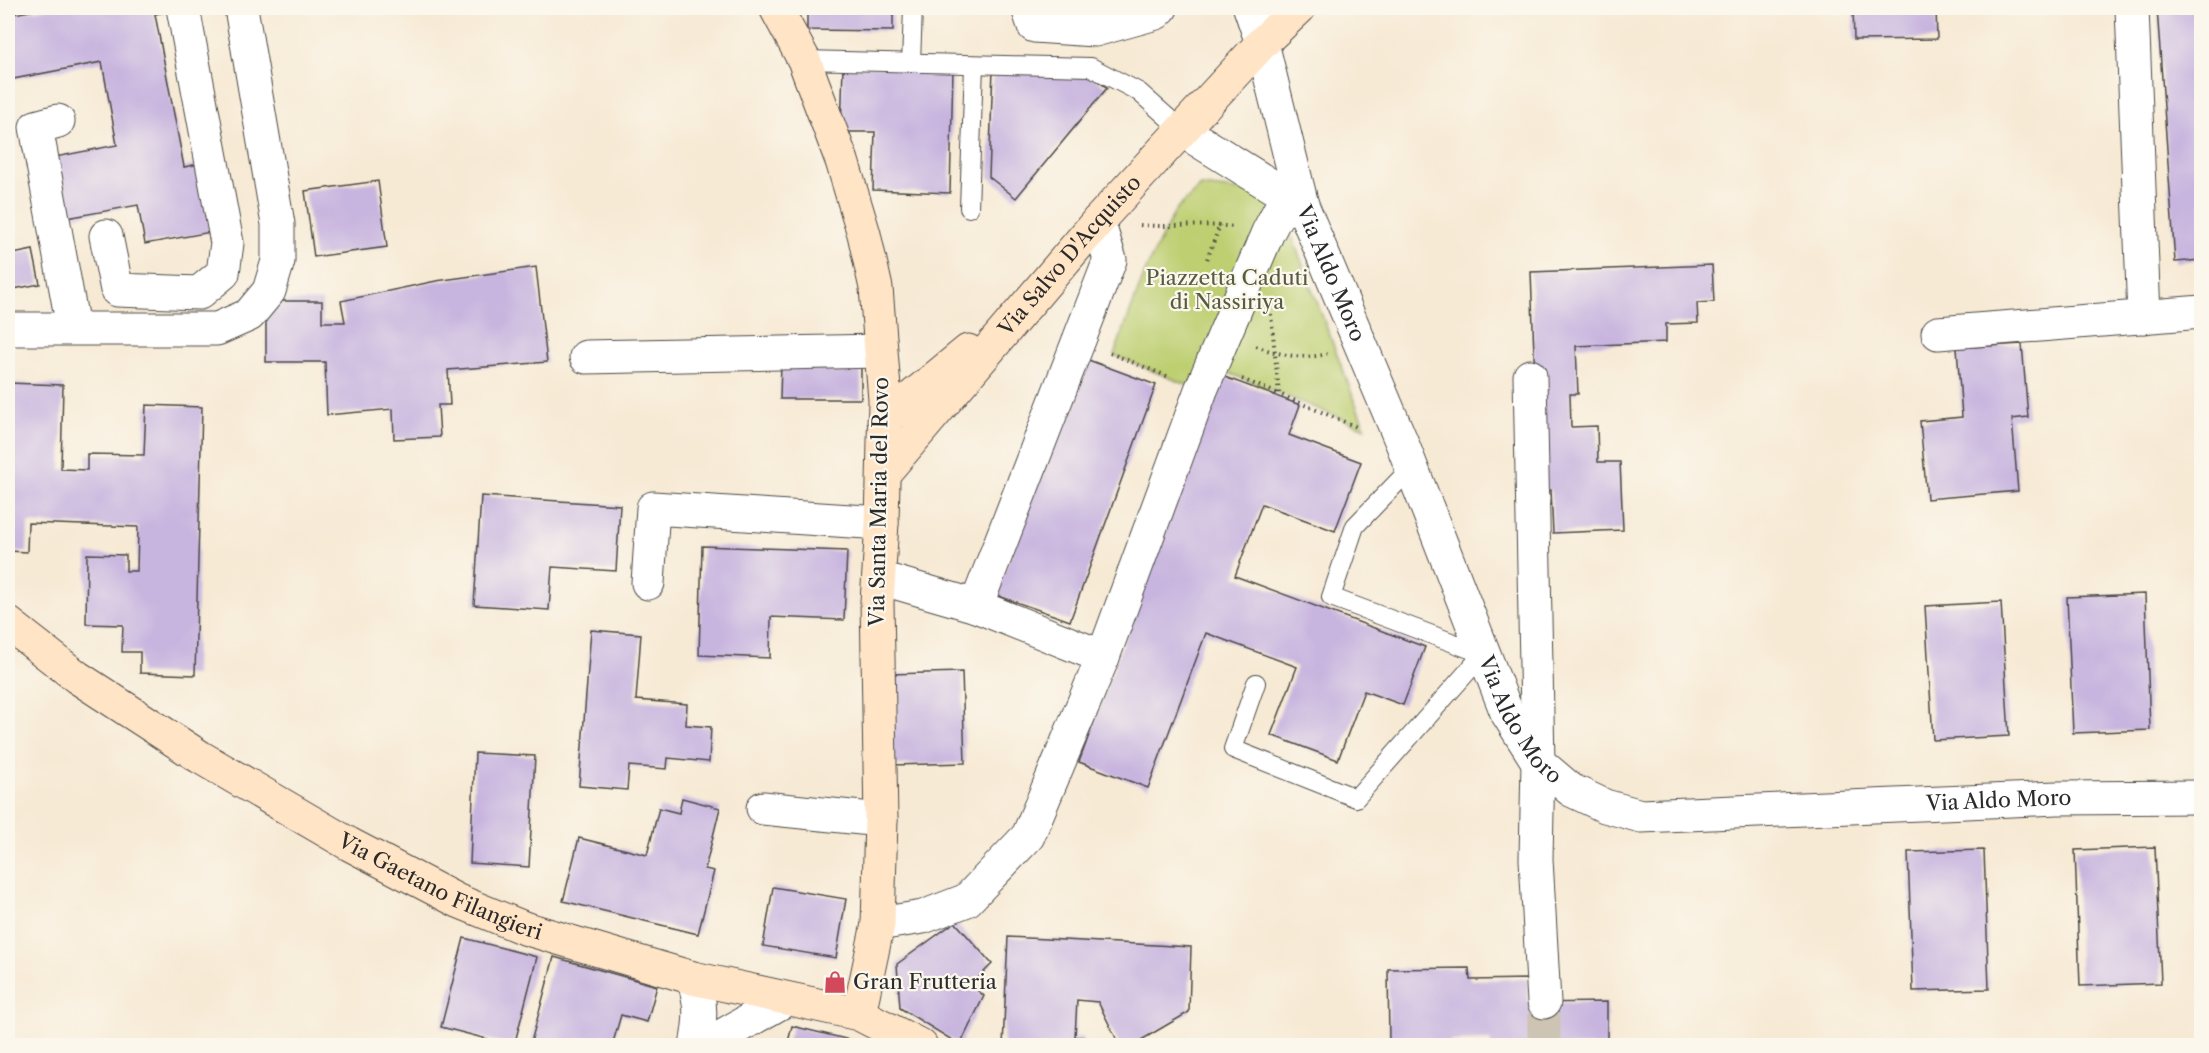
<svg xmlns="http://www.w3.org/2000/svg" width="2209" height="1053" font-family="'Libre Caslon Text',serif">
  <rect width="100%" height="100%" fill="#fbf7ec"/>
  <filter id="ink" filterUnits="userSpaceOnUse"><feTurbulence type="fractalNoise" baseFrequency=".0167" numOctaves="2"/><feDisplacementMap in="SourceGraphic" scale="12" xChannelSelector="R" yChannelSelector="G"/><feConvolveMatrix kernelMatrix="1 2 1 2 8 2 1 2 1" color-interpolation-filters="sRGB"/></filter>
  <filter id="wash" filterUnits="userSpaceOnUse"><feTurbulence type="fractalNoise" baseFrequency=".008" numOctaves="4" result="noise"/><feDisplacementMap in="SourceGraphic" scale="24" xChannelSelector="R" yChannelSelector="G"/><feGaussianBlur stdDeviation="1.35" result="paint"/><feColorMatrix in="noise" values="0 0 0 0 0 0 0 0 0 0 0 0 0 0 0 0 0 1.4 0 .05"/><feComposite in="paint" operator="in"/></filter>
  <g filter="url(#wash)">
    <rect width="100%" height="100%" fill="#f7ead5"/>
    <polygon fill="#becf72" stroke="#747d4e" stroke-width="1.5" points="1201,186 1269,194 1291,234 1365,428 1224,371 1214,396 1114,355 1147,267 1175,211"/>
    <g id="blocks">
      <g fill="#c8b5df">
        <polygon points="46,8 165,8 166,12 155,14 184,167 199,164 211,232 145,244 138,205 67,218 55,157 117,145 102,62 8,80 8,15"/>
        <polygon points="807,8 893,8 893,31 807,30"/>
        <polygon points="1853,8 1936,8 1937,39 1854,40"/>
        <polygon points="2157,8 2202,8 2202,260 2175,262"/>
        <polygon points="843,66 953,69 950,193 873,190 875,132 841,132"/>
        <polygon points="993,69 1086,72 1107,88 1016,198 989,177"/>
        <polygon points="378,181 387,247 314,257 305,191"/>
        <polygon points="33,250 40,284 8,290 8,255"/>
        <polygon points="1712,265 1714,302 1697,303 1698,323 1666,324 1666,342 1576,346 1578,394 1570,394 1571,427 1597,426 1598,462 1620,462 1623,530 1553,533 1551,490 1539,491 1531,272"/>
        <polygon points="536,267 547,362 448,370 450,405 438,405 440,437 394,439 393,409 327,415 325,362 266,362 266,301 322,301 322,322 345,322 341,301 436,281"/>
        <polygon points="2022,344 2028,417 2012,419 2018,491 1927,499 1920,421 1962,417 1957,348"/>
        <polygon points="1083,358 1156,385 1070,621 996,595"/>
        <polygon points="781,363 861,364 861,399 780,399"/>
        <polygon points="1222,376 1300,405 1289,435 1361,462 1335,531 1262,504 1235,576 1425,647 1403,705 1364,691 1338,760 1271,735 1297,667 1206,633 1148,788 1079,762"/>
        <polygon points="8,383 63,385 61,469 87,470 87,454 144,455 146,405 202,407 195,675 140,673 140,652 122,652 123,625 86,624 87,554 126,555 126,571 137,571 138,527 28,523 27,552 8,551"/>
        <polygon points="481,496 620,505 616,571 552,567 549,610 474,605"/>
        <polygon points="702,546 847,551 844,620 771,617 770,658 699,655"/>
        <polygon points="2145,594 2150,730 2073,733 2067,597"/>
        <polygon points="2001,602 2009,736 1933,740 1925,606"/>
        <polygon points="591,630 641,634 636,700 687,704 686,725 711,727 709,762 668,758 667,769 629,766 627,790 579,786"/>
        <polygon points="962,672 965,763 893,765 890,674"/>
        <polygon points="475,753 535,756 529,867 470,863"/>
        <polygon points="682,798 720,808 705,869 714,871 698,934 563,901 579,838 647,855 659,808 679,813"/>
        <polygon points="2155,847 2161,983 2080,986 2075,850"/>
        <polygon points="1984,850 1989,989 1913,991 1908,852"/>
        <polygon points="773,887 846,899 836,958 763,946"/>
        <polygon points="955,922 992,964 971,985 984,996 960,1045 900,1008 897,964"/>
        <polygon points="1008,937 1191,947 1189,1012 1131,1046 1120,1046 1098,1002 1077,1000 1075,1037 1083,1037 1083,1046 1003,1046"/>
        <polygon points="464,938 537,957 514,1046 441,1027"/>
        <polygon points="554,957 657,986 647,1022 621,1015 612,1046 543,1046 531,1042"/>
        <polygon points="1469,968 1470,980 1528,979 1528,1003 1607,1002 1607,1046 1491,1046 1491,1040 1450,1041 1450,1046 1341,1046 1341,1043 1389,1042 1388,969"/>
        <polygon points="792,1026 871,1045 871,1046 787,1046"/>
      </g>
    </g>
  </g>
  <g filter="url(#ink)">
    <use href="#blocks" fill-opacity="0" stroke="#4a4844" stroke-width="1.5"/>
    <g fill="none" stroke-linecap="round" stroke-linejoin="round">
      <polyline stroke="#cec4b3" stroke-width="33" stroke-dasharray="33 16" stroke-linecap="butt" points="1544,1046 1544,1002"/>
      <g stroke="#4a4844" stroke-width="20">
        <g id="lane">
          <polyline points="804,60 1091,67 1139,92 1183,131"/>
          <polyline points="911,63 913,8"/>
          <polyline points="969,208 974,65"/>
          <polyline points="1256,683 1233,749 1356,798 1483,654 1331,597 1355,526 1411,468"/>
        </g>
      </g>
      <g stroke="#4a4844" stroke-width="35">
        <g id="street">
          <polyline points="1028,8 1034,26 1095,30 1156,13 1161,8"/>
          <path id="s1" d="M1250,8L1262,43L1302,205L1402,443L1507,713L1538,762L1571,790L1605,806L1641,816L2057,798L2202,797"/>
          <polyline points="2132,8 2144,317"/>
          <polyline points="58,121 36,127 73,327"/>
          <polyline points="1183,131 1302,205"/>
          <polyline points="106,236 117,290 199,293 223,273 227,243 183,8"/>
          <polyline points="8,329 217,329 249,315 269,291 278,261 278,224 241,8"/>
          <polyline points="1938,333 2202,312"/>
          <polyline points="586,357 880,351"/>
          <polyline points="1530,376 1538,762 1536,859 1544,1002"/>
          <polyline points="880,578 976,606 1103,657"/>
          <polyline points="648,583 653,508 882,523"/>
          <polyline points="976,606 1110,260 1098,221"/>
          <polyline points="763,808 881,820"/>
          <polyline points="878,924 923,917 967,900 1028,836 1103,657 1201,390 1268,232 1279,211 1302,205"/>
          <path d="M693,978C702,1004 701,1019 696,1046"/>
          <polyline points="704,1046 787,999"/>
        </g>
      </g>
      <g stroke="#4a4844" stroke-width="35">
        <g id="secondary">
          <polyline points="776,8 804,60 842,161 864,234 876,288 885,400 882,523 877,602 881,820 878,924 859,1014"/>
          <polyline points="884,420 968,351"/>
          <path id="s2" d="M884,473L1098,221L1262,43L1299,8"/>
          <path id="s3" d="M8,623L77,677L200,757L349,844L458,901L524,928L693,978L859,1014L921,1046"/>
        </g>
      </g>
      <g stroke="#4a4844" stroke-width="4" stroke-dasharray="1.5 4.5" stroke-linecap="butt">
        <path d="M1140,225C1171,228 1203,223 1234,227"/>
        <polyline points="1207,259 1220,225"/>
        <polyline points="1271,314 1279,394 1359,428"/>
        <path d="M1256,346C1279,355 1303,360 1327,354"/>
        <polyline points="1110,353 1169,377"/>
        <polyline points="1242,379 1279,394"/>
      </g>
      <use href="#lane" stroke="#fff" stroke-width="18"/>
      <use href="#street" stroke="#fff" stroke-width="33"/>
      <use href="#secondary" stroke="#ffe4c6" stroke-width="33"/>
    </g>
  </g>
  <defs>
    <g id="shop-bare" transform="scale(1.8)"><path d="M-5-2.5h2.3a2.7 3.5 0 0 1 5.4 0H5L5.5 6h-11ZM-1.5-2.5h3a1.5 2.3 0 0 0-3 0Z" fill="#d1495b" stroke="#fbf7ec" stroke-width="2.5" paint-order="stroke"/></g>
  </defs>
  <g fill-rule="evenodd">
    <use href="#shop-bare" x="835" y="982"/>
  </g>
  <g text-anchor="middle" stroke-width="4.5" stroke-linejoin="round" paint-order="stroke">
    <g font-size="21" fill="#2b2b2b" stroke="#fbf7ec">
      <text dy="7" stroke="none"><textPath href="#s2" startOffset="286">Via Salvo D'Acquisto</textPath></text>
      <text dy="7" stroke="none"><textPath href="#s1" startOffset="278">Via Aldo Moro</textPath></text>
      <text transform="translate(879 502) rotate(-89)" y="7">Via Santa Maria del Rovo</text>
      <text dy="7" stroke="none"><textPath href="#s1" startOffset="764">Via Aldo Moro</textPath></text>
      <text dy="7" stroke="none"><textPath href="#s1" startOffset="1286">Via Aldo Moro</textPath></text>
      <text dy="7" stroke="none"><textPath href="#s3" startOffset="508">Via Gaetano Filangieri</textPath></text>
    </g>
    <g font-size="21" fill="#575c40" stroke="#fbf7ec">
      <text x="1227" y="285">Piazzetta Caduti<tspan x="1227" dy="24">di Nassiriya</tspan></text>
    </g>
    <g font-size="21" fill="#2b2b2b" stroke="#fbf7ec" text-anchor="start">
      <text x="853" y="989">Gran Frutteria</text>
    </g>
  </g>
  <rect width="2209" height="1053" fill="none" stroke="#fbf7ec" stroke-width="30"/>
</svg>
